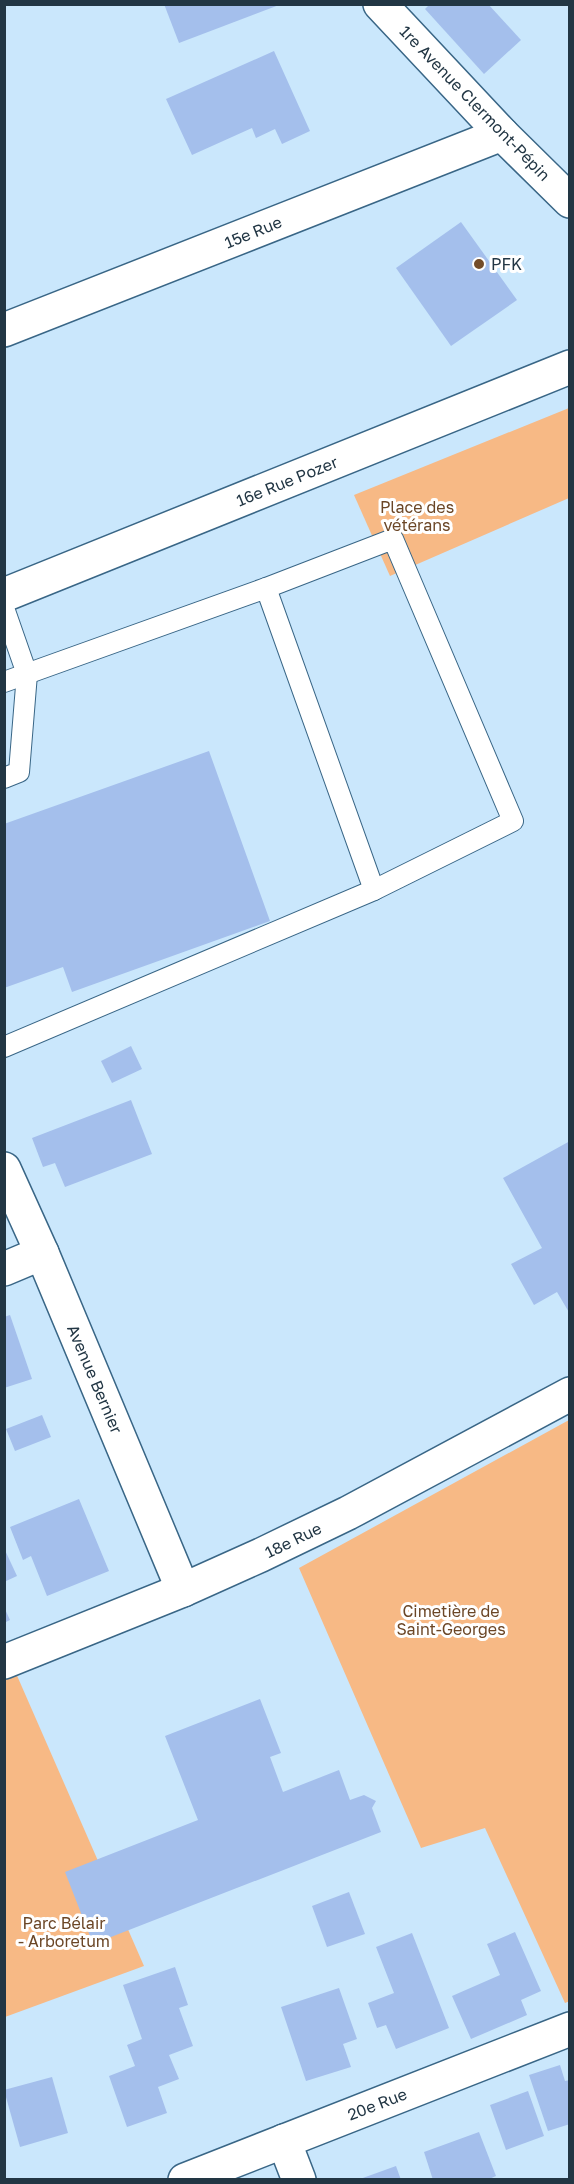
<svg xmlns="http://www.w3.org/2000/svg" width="574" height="2184" font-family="'Golos Text',sans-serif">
  <rect width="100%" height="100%" fill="#cae7fc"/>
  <g fill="#f7b985">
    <polygon points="569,408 569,498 390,576 354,495"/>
    <polygon points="569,1420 570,2001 565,2003 485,1828 421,1848 299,1568"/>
    <polygon points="15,1671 144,1966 5,2017 4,1675"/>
  </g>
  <g fill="#a4bfec">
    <polygon points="164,4 279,4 279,5 179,43"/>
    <polygon points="430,4 488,4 521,40 484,74 425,9"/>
    <polygon points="274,51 310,131 282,144 275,129 256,138 252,128 192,155 166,99"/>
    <polygon points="461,222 517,300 451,346 396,268"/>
    <polygon points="209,751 270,921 72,992 63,967 4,988 4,824"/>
    <polygon points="131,1046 142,1069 112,1083 101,1061"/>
    <polygon points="131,1100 152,1154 65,1187 55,1163 43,1167 32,1138"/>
    <polygon points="570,1141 570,1314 557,1292 534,1305 511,1264 542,1248 503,1178"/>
    <polygon points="10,1315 32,1379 4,1388 4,1317"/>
    <polygon points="42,1415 51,1437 15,1451 6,1429"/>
    <polygon points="79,1499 109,1571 47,1596 31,1556 23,1560 10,1527"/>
    <polygon points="4,1548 17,1576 4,1582"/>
    <polygon points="4,1607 10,1620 4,1623"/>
    <polygon points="260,1699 281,1753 270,1757 283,1792 339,1770 350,1800 364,1795 376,1801 372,1808 381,1832 93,1944 65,1872 198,1820 165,1736"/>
    <polygon points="349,1892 365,1934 327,1947 312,1906"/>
    <polygon points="515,1932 541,1991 521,2000 527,2015 471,2039 452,1996 500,1975 487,1944"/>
    <polygon points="412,1933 449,2028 396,2049 386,2025 377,2028 368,2003 394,1993 376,1947"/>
    <polygon points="175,1967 188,2005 179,2008 193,2046 169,2055 179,2079 158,2087 167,2113 127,2127 109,2076 135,2066 127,2045 142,2039 123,1985"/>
    <polygon points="339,1988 357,2039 343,2044 351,2067 306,2081 281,2007"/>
    <polygon points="560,2065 565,2081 570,2080 570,2124 548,2131 529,2075"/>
    <polygon points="52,2077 68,2133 20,2147 4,2090"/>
    <polygon points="528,2091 544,2136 506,2150 490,2105"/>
    <polygon points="479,2132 496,2176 487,2180 433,2180 424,2152"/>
    <polygon points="396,2166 401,2180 360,2180 360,2179"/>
  </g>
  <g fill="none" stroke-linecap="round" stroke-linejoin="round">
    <g stroke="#396686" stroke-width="22">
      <g id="service">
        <polyline points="266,588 393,539 513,821 374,890"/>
        <polyline points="4,608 27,674 19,772 4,778"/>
        <polyline points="4,682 266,588 374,890 4,1047"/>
      </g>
    </g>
    <g stroke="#396686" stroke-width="36">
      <g id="minor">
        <polyline points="4,330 502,134"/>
        <polyline points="4,1169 42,1253 183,1590"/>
        <polyline points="4,1269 42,1253"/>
        <polyline points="284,2141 299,2180"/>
        <polyline points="185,2180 570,2029"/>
      </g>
    </g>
    <g stroke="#396686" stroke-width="36">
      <g id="tertiary">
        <polyline points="380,4 502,134 570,201"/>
        <polyline points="4,1662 183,1590 261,1555 348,1513 570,1394"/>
      </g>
    </g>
    <g stroke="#396686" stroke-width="36">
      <polyline id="secondary" points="4,595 570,367"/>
    </g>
    <use href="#service" stroke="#fff" stroke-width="20"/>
    <use href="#minor" stroke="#fff" stroke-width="33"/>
    <use href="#tertiary" stroke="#fff" stroke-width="33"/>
    <use href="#secondary" stroke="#fff" stroke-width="33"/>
  </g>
  <circle fill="#734c2a" stroke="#fff" stroke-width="2" cx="479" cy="264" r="6"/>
  <g text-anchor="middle" stroke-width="6" stroke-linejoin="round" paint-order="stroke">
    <g font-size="16" fill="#223644" stroke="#fff">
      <text transform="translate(475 103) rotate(46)" y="6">1re Avenue Clermont-Pépin</text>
      <text transform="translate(253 232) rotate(-22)" y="6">15e Rue</text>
      <text transform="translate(287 481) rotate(-22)" y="6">16e Rue Pozer</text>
      <text transform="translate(95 1379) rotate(67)" y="6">Avenue Bernier</text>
      <text transform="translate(293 1540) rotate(-26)" y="6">18e Rue</text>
      <text transform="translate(377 2104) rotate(-21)" y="6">20e Rue</text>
    </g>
    <g font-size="16" fill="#223644" stroke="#fff" text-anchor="start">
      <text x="491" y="270">PFK</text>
    </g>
    <g font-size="16" fill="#6b4626" stroke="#fff">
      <text x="417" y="513">Place des<tspan x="417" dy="18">vétérans</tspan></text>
      <text x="451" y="1617">Cimetière de<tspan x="451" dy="18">Saint-Georges</tspan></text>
      <text x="64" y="1929">Parc Bélair<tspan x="64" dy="18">- Arboretum</tspan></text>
    </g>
  </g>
  <rect width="574" height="2184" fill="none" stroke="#223644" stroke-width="12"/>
</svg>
